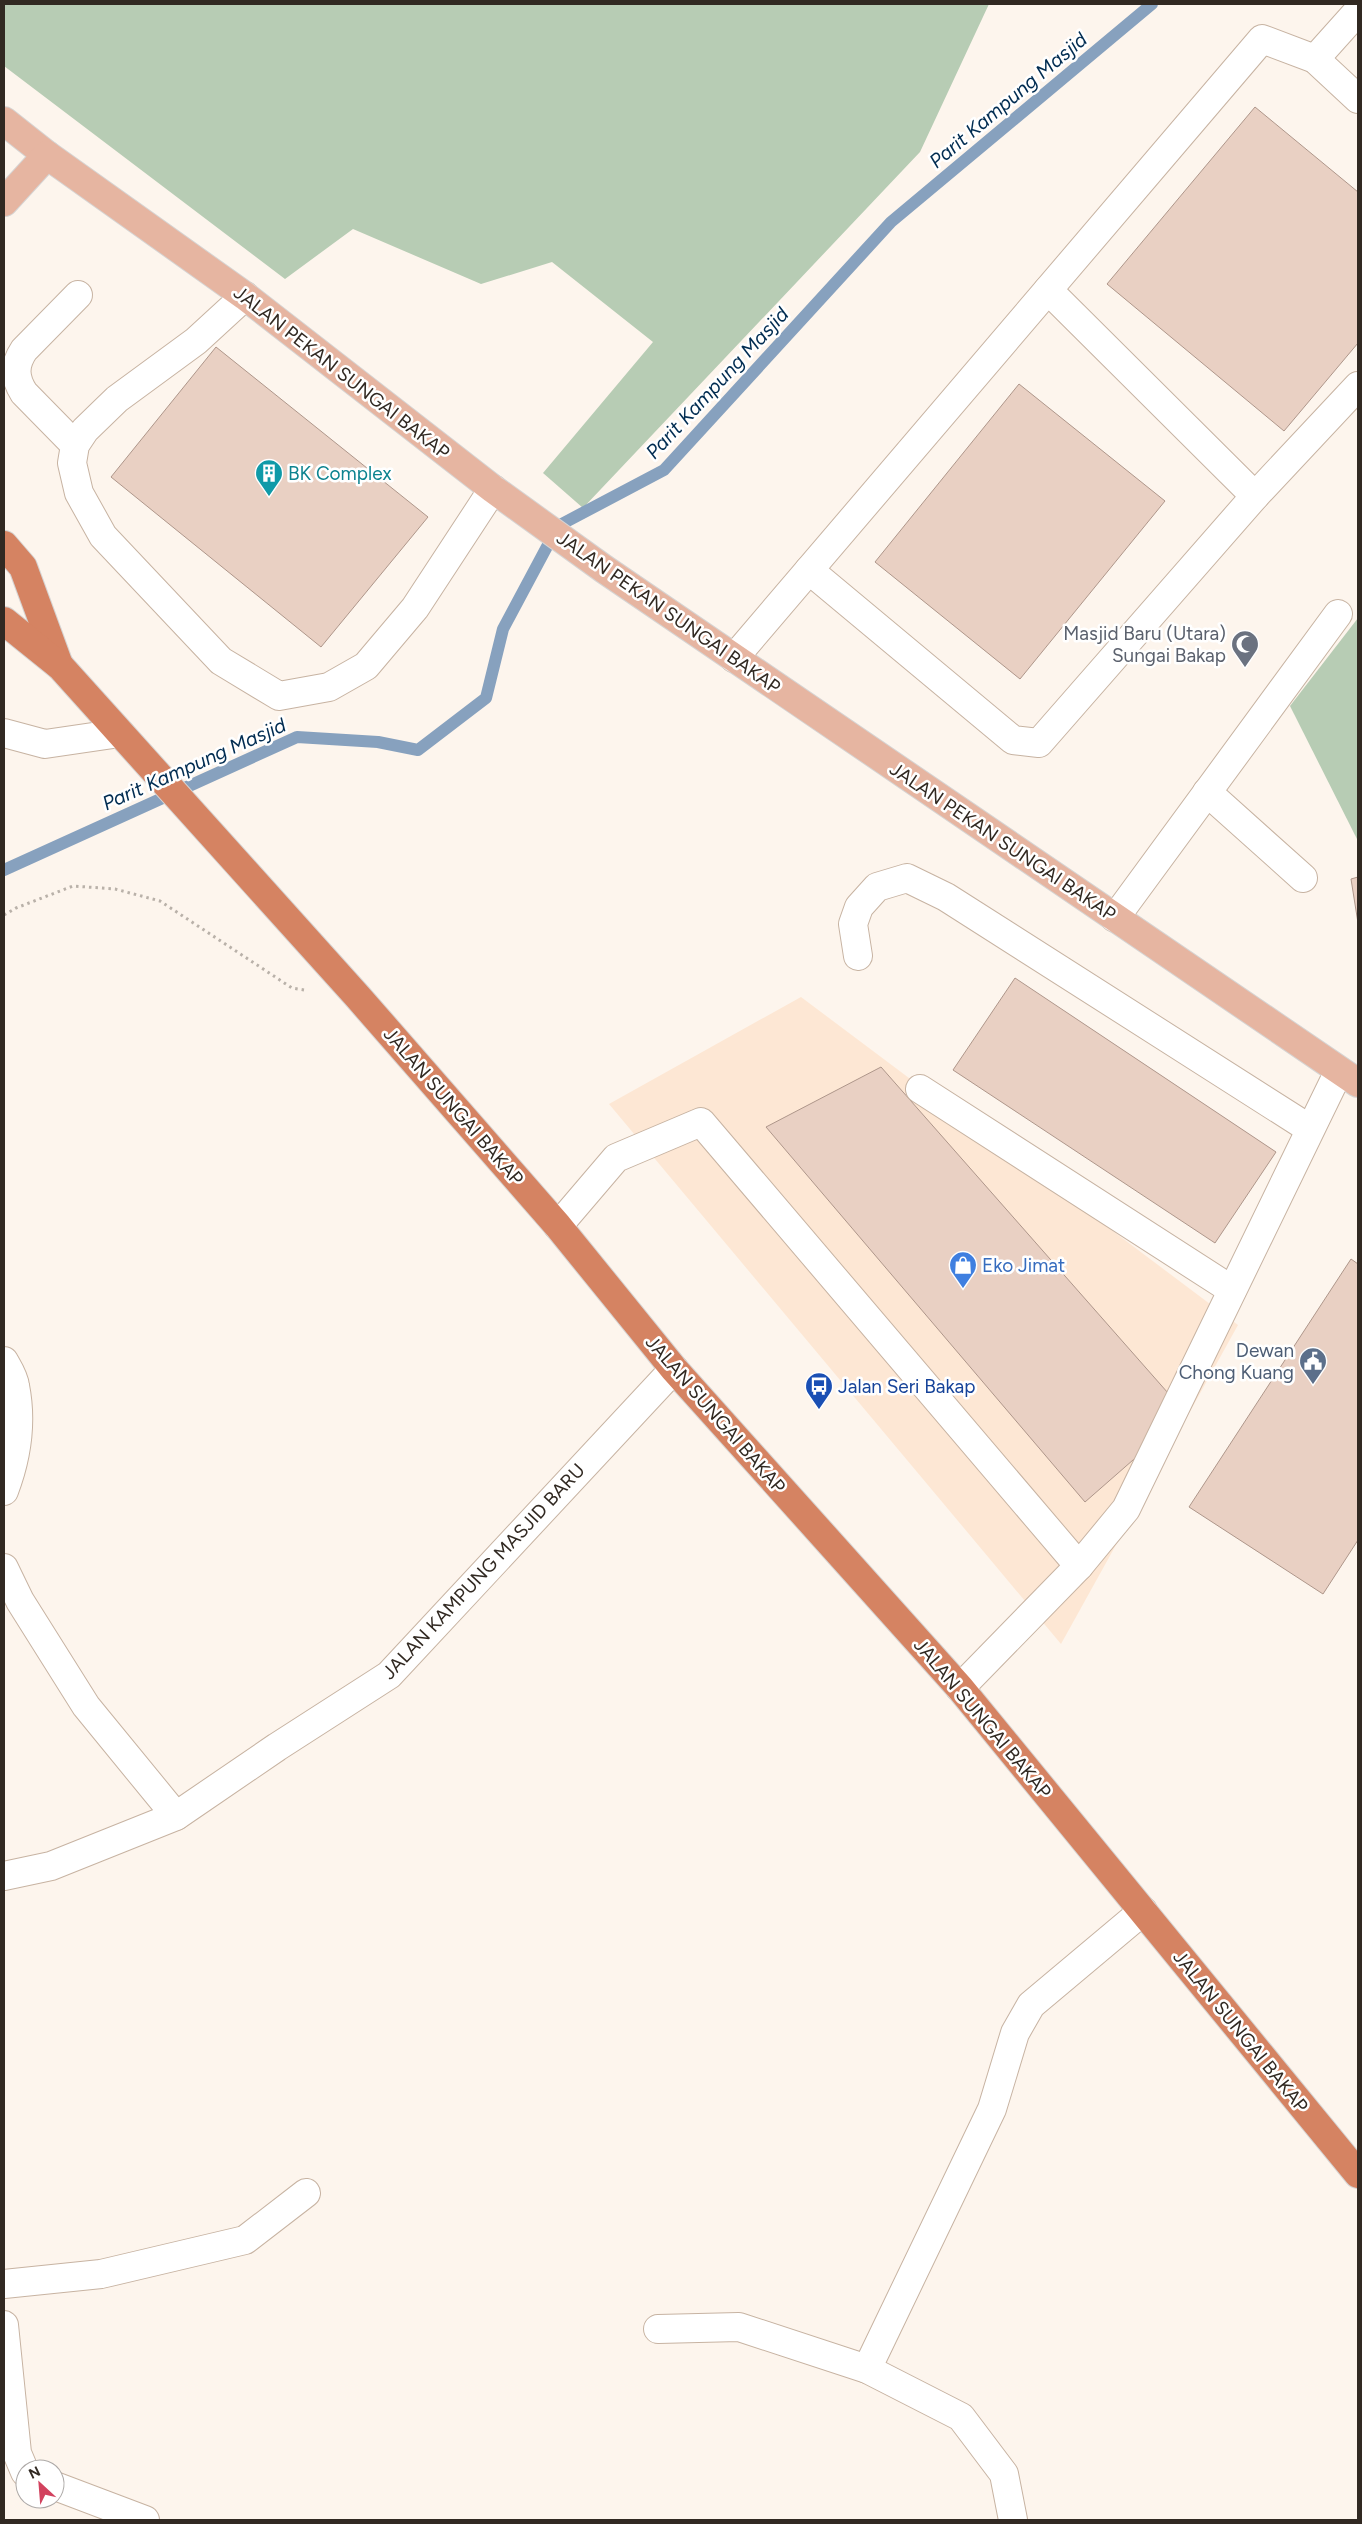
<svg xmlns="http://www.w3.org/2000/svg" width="1362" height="2524" font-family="Figtree,sans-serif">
  <rect width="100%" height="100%" fill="#fdf5ed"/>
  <polygon fill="#fde7d4" points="801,997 1238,1325 1061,1644 609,1104"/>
  <g fill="#b7ccb4">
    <polygon points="4,4 989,4 920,152 583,508 543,473 653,342 552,262 481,284 353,229 285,279 4,66"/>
    <polygon points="1358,618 1358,841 1290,706"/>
  </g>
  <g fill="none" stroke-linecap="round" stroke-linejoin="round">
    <polyline stroke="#87a1be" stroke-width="12" points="4,870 297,737 378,742 418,750 486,698 503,629 558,526 664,470 891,222 1152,4"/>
  </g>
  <g fill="#e9d0c3" stroke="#ae968a">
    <polygon points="1255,107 1358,192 1358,343 1284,431 1107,284"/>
    <polygon points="216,347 428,517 321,647 111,477"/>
    <polygon points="1019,384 1165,501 1020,679 875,562"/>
    <polygon points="1358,877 1358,923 1351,879"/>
    <polygon points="1015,978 1276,1152 1215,1243 953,1070"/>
    <polygon points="881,1067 1168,1393 1149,1446 1085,1502 766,1127"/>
    <polygon points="1351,1259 1358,1264 1358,1540 1323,1594 1189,1507"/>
  </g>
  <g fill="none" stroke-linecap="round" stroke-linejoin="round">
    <g stroke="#c7b3a2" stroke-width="30">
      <g id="minor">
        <polyline points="1315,59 1358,11"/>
        <polyline points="1048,290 1255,496"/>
        <polyline points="245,296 196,341 117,399 85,430 75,445 72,463 79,493 103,536 221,661 279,696 329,687 366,666 415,608 493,489"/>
        <path d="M75,445L24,393C14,377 14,365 24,350L78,295"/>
        <polyline points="809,570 1013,740 1039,743 1255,496 1358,386"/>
        <polyline points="734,658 1262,39 1315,59 1358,99"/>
        <polyline points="4,733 45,744 120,733"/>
        <polyline points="1207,792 1303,878"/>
        <polyline points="1115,918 1338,614"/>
        <polyline points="858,956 853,924 859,907 877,887 907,878 946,897 1310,1129"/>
        <polyline points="920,1089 1232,1290"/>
        <polyline points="558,1226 616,1158 701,1122 1079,1566"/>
        <path d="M4,1361C8,1368 14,1377 15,1386C22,1421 17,1457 4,1491"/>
        <polyline points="4,1568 20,1601 86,1706 176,1816"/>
        <polyline points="960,1688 1079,1566 1126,1509 1339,1071"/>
        <polyline points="4,1876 51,1866 176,1816 277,1747 389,1675 674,1369"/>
        <polyline points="4,2284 101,2274 245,2240 306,2193"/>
        <polyline points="4,2325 17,2453 25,2472"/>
        <polyline points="658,2329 739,2327 867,2369 961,2417 1004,2474 1013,2520"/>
        <polyline points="867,2369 992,2109 1015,2033 1031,2005 1143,1911"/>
        <polyline points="55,2486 145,2520"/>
      </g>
    </g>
    <g stroke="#d6d4d3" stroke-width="30">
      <g id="major">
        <polyline points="4,121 47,155"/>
        <polyline points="4,202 47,155 245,296 493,489 604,569 1358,1083"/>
      </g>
    </g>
    <g stroke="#d6d4d3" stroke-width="30">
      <g id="highway">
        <polyline points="4,545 23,567 59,665"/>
        <polyline points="4,621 60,666 358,997 558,1226 674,1369 960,1688 1358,2174"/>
      </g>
    </g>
    <polyline stroke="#b9b1a9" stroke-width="3" stroke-dasharray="2.5 4" stroke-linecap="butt" points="4,915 16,908 73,886 115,889 160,901 292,988 304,990"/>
    <use href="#minor" stroke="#fff" stroke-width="28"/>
    <use href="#major" stroke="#e6b5a1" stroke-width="28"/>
    <use href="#highway" stroke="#d58362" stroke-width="28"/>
  </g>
  <defs>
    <g id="building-pin" transform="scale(1.4375)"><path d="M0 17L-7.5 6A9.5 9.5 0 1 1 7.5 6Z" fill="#0f9aa8" stroke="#fff"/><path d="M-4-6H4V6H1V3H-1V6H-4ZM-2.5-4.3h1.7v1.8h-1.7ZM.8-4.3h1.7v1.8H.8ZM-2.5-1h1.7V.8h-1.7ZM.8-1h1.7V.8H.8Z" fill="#fff"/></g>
    <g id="mosque-pin" transform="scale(1.4375)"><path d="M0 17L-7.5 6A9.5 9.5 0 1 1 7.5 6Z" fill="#6b7280" stroke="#fff"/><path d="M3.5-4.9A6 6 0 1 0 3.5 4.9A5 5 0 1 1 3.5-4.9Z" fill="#fff"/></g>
    <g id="shop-pin" transform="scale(1.4375)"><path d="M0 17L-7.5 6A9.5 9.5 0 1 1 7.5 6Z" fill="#3f7fe0" stroke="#fff"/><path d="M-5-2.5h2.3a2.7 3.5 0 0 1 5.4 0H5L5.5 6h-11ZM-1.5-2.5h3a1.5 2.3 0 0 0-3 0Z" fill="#fff"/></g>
    <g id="civic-pin" transform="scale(1.4375)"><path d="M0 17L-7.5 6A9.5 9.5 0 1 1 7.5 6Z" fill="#5c6f8a" stroke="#fff"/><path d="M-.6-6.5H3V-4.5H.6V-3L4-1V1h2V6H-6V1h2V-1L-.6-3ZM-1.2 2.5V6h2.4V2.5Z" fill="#fff"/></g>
    <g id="bus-pin" transform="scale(1.4375)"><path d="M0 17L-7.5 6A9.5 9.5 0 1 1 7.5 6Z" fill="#1a4fb4" stroke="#fff"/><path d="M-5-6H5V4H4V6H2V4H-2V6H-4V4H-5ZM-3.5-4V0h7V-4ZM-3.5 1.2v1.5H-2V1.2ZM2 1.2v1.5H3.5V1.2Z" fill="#fff"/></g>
  </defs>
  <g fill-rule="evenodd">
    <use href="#building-pin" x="269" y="473"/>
    <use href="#mosque-pin" x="1245" y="644"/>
    <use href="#shop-pin" x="963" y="1265"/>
    <use href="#civic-pin" x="1313" y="1361"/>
    <use href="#bus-pin" x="819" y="1386"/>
  </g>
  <g text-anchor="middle" stroke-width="5" stroke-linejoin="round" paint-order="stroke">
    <g font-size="19" fill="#312922" stroke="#fff">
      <text transform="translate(342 372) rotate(38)" y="7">JALAN PEKAN SUNGAI BAKAP</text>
      <text transform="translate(669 612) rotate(35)" y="7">JALAN PEKAN SUNGAI BAKAP</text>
      <text transform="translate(1003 841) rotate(34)" y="7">JALAN PEKAN SUNGAI BAKAP</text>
      <text transform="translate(454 1106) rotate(49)" y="7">JALAN SUNGAI BAKAP</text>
      <text transform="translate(716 1414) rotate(49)" y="7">JALAN SUNGAI BAKAP</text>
      <text transform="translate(483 1571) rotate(-47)" y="7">JALAN KAMPUNG MASJID BARU</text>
      <text transform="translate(983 1718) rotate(50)" y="7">JALAN SUNGAI BAKAP</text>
      <text transform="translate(1241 2031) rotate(51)" y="7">JALAN SUNGAI BAKAP</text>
    </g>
    <g font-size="19" fill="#0d838f" stroke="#fff" text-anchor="start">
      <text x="288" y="480">BK Complex</text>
    </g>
    <g font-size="19" fill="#5b616d" stroke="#fff" text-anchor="end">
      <text x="1226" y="640">Masjid Baru (Utara)<tspan x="1226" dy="22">Sungai Bakap</tspan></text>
    </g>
    <g font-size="19" fill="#366cbe" stroke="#fff" text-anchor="start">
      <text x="982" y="1272">Eko Jimat</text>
    </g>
    <g font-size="19" fill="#4e5e75" stroke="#fff" text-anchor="end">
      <text x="1294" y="1357">Dewan<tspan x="1294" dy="22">Chong Kuang</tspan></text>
    </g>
    <g font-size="19" fill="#164399" stroke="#fff" text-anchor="start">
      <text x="838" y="1393">Jalan Seri Bakap</text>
    </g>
    <g font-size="20" font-style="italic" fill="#012c51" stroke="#fff">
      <text transform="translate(1008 100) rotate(-40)" y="7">Parit Kampung Masjid</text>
      <text transform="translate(717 383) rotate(-47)" y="7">Parit Kampung Masjid</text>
      <text transform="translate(194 764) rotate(-24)" y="7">Parit Kampung Masjid</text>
    </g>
  </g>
  <rect width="1362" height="2524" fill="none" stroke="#312922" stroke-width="10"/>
  <g transform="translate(40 2484) rotate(334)"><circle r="24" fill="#ffffff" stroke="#ada9a7"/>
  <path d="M0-4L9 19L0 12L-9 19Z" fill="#d2425e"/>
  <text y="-8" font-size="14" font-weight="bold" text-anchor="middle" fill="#312922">N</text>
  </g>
</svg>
